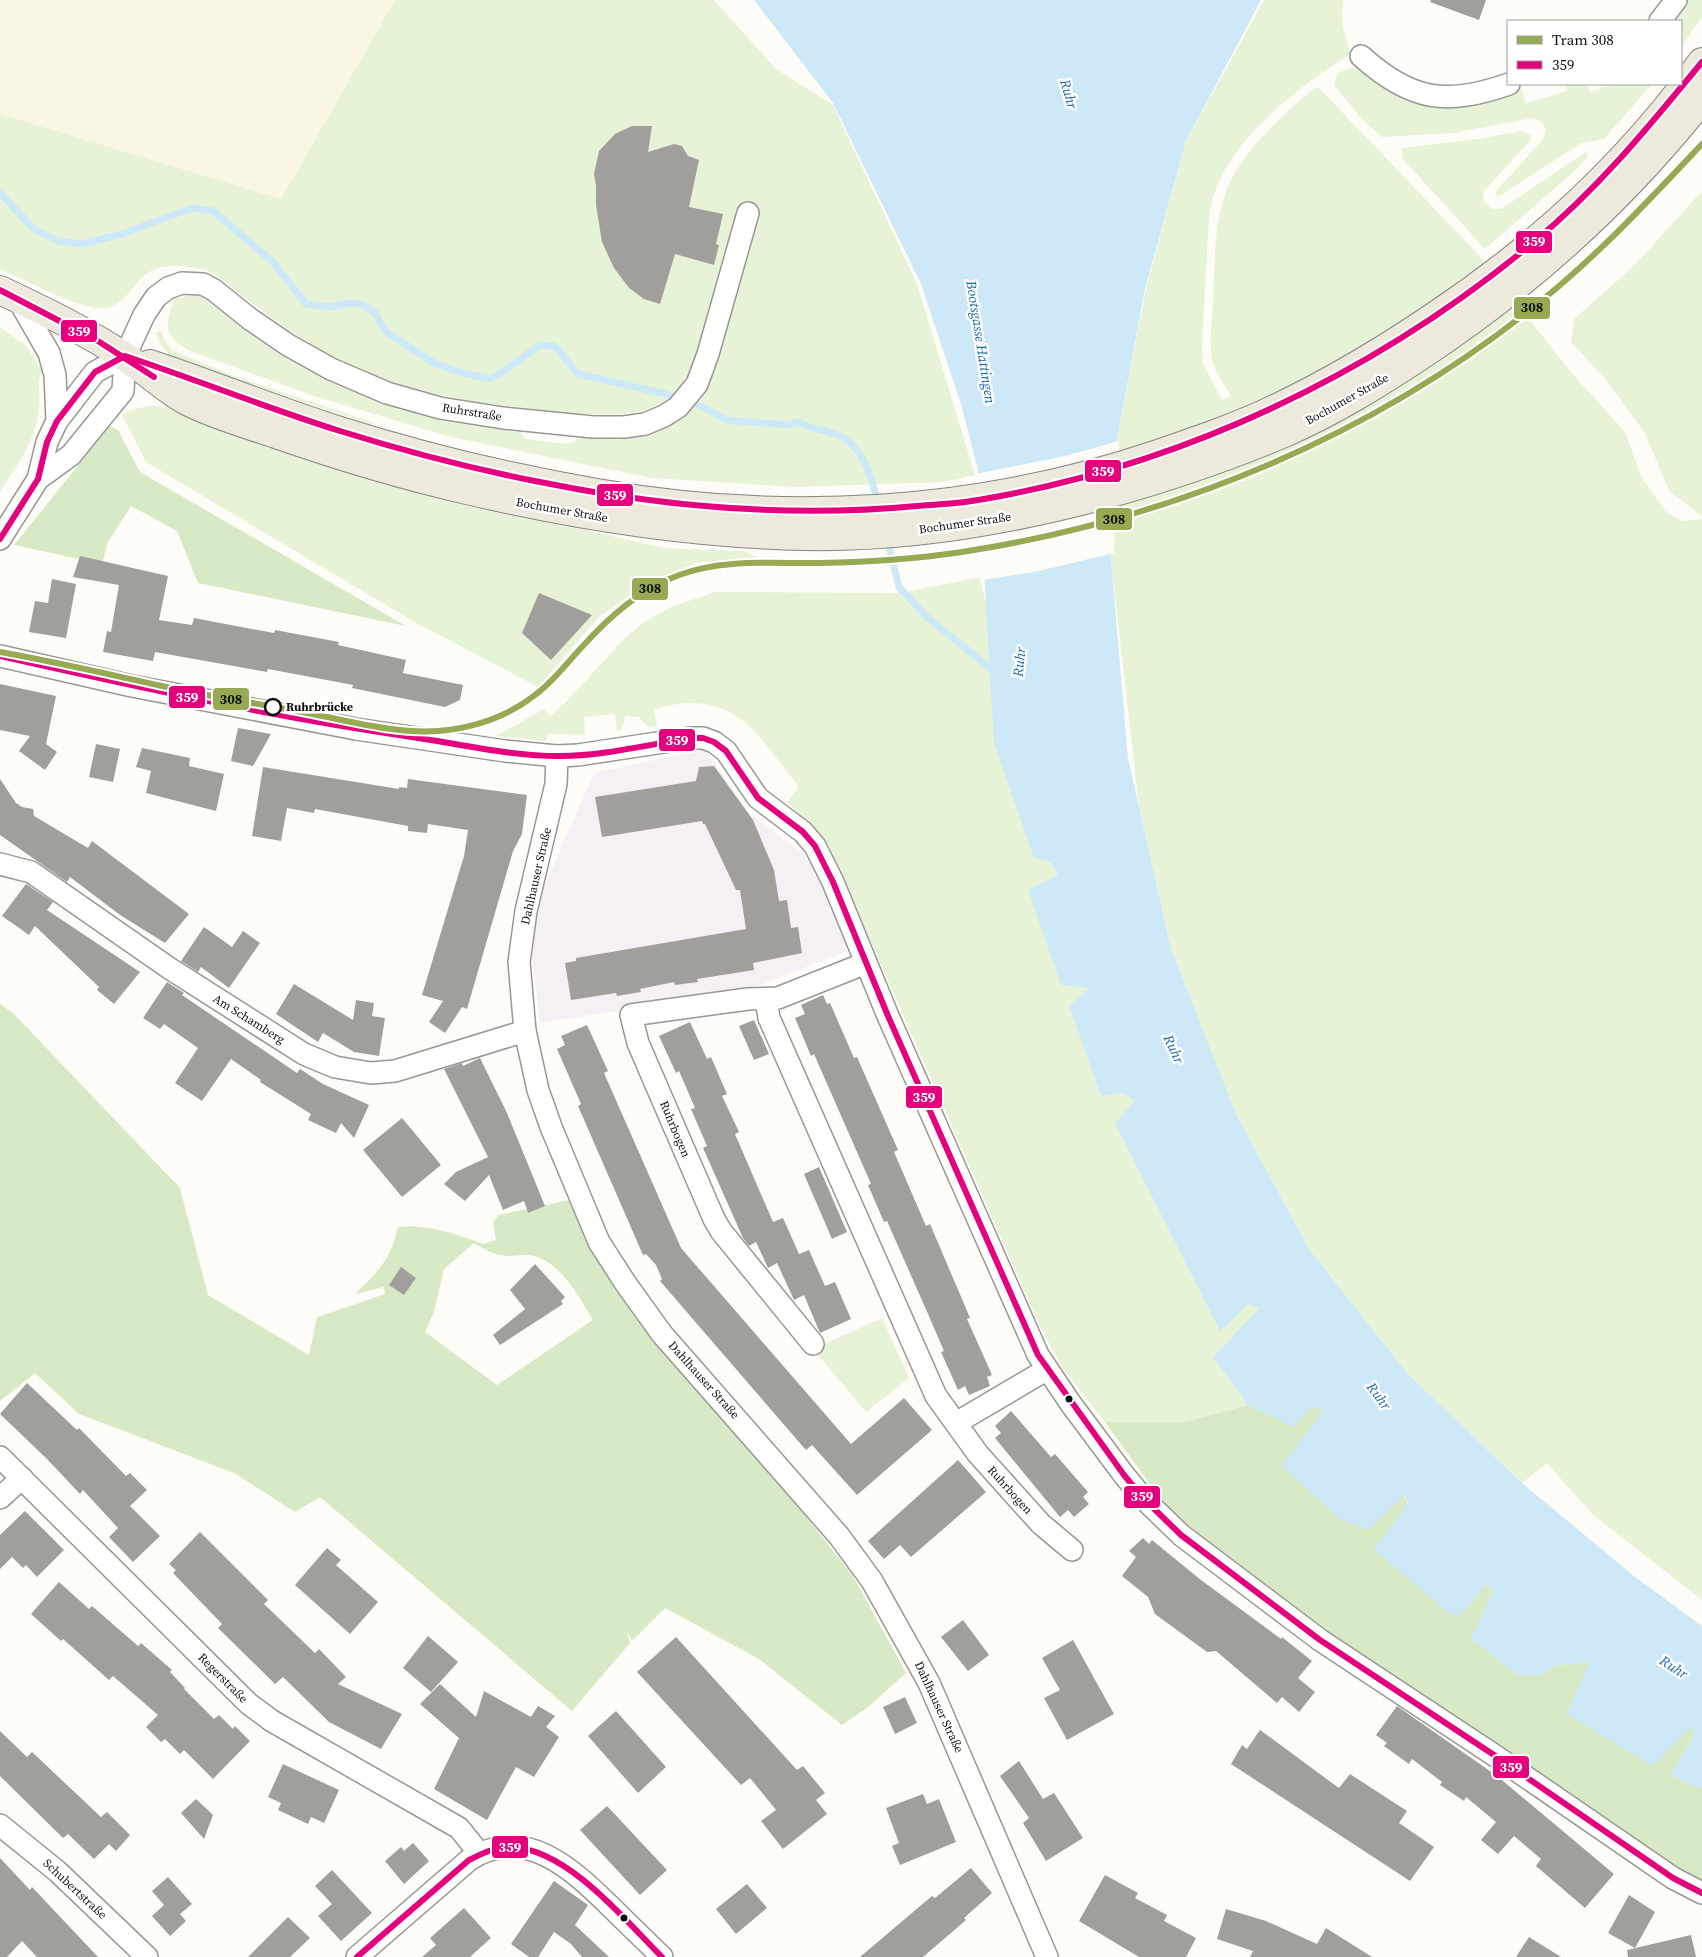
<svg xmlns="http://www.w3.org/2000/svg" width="1702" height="1957" font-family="'Source Serif 4',serif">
  <rect width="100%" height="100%" fill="#fdfcf7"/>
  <polygon fill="#f5f0f3" points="705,749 748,812 820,867 852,949 747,990 540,1023 532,955 541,894 594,773"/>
  <polygon fill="#f9f7e4" points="0,0 395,0 281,199 0,114"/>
  <g fill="#e7f3d7">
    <path d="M395,0H714L776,69L833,105L917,284L975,475L944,482L795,487L652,478L451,437L317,397L190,351C163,333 165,329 174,299L198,294L214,302L248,333L290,359L330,381L387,404L443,421L521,433L526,439L567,444L585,436L616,440L649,434L680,419L703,397L682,374L685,380C675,397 655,409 635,412C606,417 575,414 545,410C472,403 395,391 329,355C300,339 271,318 245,298C235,291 216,272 205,270C188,266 165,263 149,272C133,282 127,304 106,308C84,312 23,279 0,269V114L281,199Z"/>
    <path d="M1264,0H1343C1341,20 1343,33 1350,51L1349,55C1298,87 1224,143 1211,206C1208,221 1208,239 1207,255C1205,288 1203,321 1202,353L1203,364L1222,400L1231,396C1225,385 1215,372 1212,359C1209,340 1212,320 1213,302C1215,259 1213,208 1236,171C1257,138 1285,112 1315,88H1319L1476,252L1570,371L1625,432L1641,476L1665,511L1681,521L1702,519V1600L1592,1514L1547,1463L1522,1483L1408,1374L1309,1249L1237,1116L1171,949L1139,807L1111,561L1117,439L1146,289L1186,141Z"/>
    <polygon points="1683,0 1702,0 1702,17 1681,47 1681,21 1669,21"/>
    <polygon points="1359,65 1486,99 1520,86 1526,103 1567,91 1566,84 1586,84 1590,92 1614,84 1652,84 1604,139 1581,143 1498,197 1496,194 1497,190 1544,138 1546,130 1542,122 1533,118 1453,133 1382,137 1362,119 1334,85 1337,73"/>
    <path d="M1522,131L1531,135L1530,141L1484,191C1482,199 1485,204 1492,209H1501L1586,152L1589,155L1577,169L1485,249L1402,158V148L1479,139Z"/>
    <polygon points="1702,191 1702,516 1669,491 1645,433 1603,376 1571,342 1574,319 1634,266"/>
    <path d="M0,327L26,346L42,370C36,388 41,392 39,408C37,439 16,467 0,492Z"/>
    <path d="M161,331L166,343L172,350L181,354L234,376L375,423L374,425L187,363C171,356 160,351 156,332Z"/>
    <polygon points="153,405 183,411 546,521 664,548 744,551 759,559 698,562 647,583 599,617 538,687 411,620 146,462 122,415 130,410"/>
    <path d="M980,577L990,624L1050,862L1058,875L1028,891L1090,988L1069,1006L1101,1095L1123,1093L1135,1101L1163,1215L1220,1330L1248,1304L1261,1308L1213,1357L1248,1405L1185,1422H1105L1061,1366L1038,1322L827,842L787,802L799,787C766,748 747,702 688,703C677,703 665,707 654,709L657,727L647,726L639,717L625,716L622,729L617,731L615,714L584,717L585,734C575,736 560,733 548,734L546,741L496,736L544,709L550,716L566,702L625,638L644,622L671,607L715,592L900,593Z"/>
    <polygon points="882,1318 909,1378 866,1412 813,1349"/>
  </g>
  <g fill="#d8eac5" fill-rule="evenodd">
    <polygon points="110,426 118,430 140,472 406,626 198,583 177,531 131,506 108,542 102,564 14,545"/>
    <path d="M0,1004L13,1013L180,1188L208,1295L309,1355L317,1317L385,1294L384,1287L355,1294C378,1272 391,1259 398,1227C424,1223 458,1234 483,1244L496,1240L493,1223L498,1215L578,1198L718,1414L788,1494L853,1576L906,1673L868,1707L842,1725L759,1659L665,1608L632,1641L627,1631L630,1643L572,1711L320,1497L295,1512L234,1473L79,1414L35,1373L0,1401ZM474,1243C486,1250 496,1256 510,1256C516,1256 523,1254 529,1255C561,1260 578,1296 593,1320L497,1385L425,1332L434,1312L444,1269Z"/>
    <polygon points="1248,1405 1294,1426 1310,1407 1325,1410 1403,1494 1462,1614 1486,1584 1494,1590 1471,1638 1517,1675 1540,1676 1557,1665 1590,1662 1693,1725 1693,1737 1671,1775 1702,1789 1702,1883 1313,1623 1175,1519 1105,1422 1185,1422"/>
  </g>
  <polygon fill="#cde8f7" points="754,0 1261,0 1186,141 1145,289 1117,439 1111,561 1128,758 1171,949 1237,1116 1309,1249 1408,1374 1522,1483 1635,1577 1702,1626 1702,1789 1671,1775 1693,1737 1693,1725 1653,1766 1566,1714 1590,1662 1557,1665 1540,1676 1517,1675 1471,1638 1494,1590 1486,1584 1462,1614 1450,1614 1374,1550 1408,1503 1404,1495 1368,1530 1341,1520 1281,1466 1324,1410 1310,1407 1294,1427 1248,1405 1213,1357 1260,1308 1248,1304 1220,1331 1115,1123 1135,1101 1123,1093 1101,1096 1069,1006 1090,988 1061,985 1028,890 1058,875 1050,862 1034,858 994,743 978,470 961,404 921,284 833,103"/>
  <polygon fill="#fdfcf7" points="1119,441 1114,553 1034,572 982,580 976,474 1061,457"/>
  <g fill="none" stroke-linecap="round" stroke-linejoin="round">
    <g stroke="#cde8f7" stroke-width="7">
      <path d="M0,193L34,229L57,241L82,244L122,234L192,208L213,211L272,261L306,304L331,307L347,303L362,304L375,313L385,331L434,363L459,372L485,378H491L504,371L540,345L555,346L578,374L666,394L701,406L726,420L790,425L798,422C811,430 828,429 842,437C865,450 871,478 878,502"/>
      <polyline points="887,539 899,587 927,617 996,673"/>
    </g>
  </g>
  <g fill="#a19f9c">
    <polygon points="1431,0 1486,0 1479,20 1430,2"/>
    <polygon points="632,126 652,126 648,152 674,144 682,146 688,156 699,160 689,207 723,214 716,244 719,245 714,265 675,254 660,304 644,299 629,288 614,268 602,242 596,205 596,185 594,174 599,151 615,134"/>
    <polygon points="80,556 168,576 159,620 192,625 194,618 274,633 275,630 339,642 338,645 406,660 403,673 463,685 460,700 445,707 352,688 353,685 268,669 267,672 155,652 153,661 103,652 107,631 111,632 119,585 73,577"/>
    <polygon points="52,579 76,584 66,638 29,632 35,601 48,603"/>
    <polygon points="539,593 592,615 551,660 522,633"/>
    <polygon points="0,684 56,696 46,744 57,752 45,770 19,751 30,736 0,730"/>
    <polygon points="238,728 271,734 253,766 231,761"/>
    <polygon points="96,744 120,749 113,782 89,777"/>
    <polygon points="142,748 190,758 189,766 224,774 216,811 146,793 151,771 136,767"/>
    <polygon points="714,766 753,820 774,870 779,901 787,900 791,928 798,927 802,953 753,963 754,970 697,979 698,982 675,985 674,982 640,989 641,992 617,996 616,993 571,1000 565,963 576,961 576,958 746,929 740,890 736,890 705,824 703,824 702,821 602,837 595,797 696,781 699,767"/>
    <polygon points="263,767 399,789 399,787 407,788 408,779 527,795 522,834 513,851 467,1009 462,1007 445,1033 429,1022 443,1001 422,995 464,856 468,830 428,824 427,833 408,831 408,826 315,809 314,813 287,808 281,841 252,836"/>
    <polygon points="0,779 16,803 22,807 33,809 34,816 88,848 92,841 189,914 165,943 120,915 70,877 67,882 0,835"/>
    <polygon points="26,884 53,902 47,910 140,972 114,1004 97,990 99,987 35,926 29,935 2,916"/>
    <polygon points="204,927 232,947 243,931 260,943 229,988 201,967 198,972 181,961"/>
    <polygon points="167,982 184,993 182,995 297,1073 300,1069 323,1084 369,1105 354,1138 341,1123 336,1133 308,1120 311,1114 260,1082 261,1080 231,1059 202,1101 175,1083 198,1048 164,1024 160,1029 143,1018"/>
    <polygon points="294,984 353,1020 356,1000 374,1003 372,1016 385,1018 379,1056 354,1052 323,1033 318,1042 276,1014"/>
    <polygon points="823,995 827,1004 830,1003 854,1058 857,1057 898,1150 894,1152 926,1226 930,1224 962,1299 970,1318 967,1319 992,1375 987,1377 990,1386 969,1395 965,1386 958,1390 941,1352 944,1351 928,1314 887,1221 884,1222 868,1185 871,1184 814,1054 811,1056 795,1018 805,1014 801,1005"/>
    <polygon points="754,1020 769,1054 754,1060 739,1026"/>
    <polygon points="690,1022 707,1059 711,1057 727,1094 722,1096 739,1132 735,1134 773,1222 783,1218 799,1254 809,1250 825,1286 835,1282 851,1319 820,1333 804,1295 794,1300 777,1263 768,1268 756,1242 749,1246 743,1238 703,1148 707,1146 691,1109 695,1108 679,1071 676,1073 659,1036"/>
    <polygon points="587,1025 608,1071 604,1073 681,1248 851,1444 904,1398 932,1430 857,1495 812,1445 806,1450 792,1434 660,1281 662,1279 656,1265 646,1254 643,1255 578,1106 581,1104 557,1049 565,1045 561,1036"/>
    <polygon points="480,1058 507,1113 545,1206 528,1213 524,1201 503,1210 489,1175 465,1201 444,1184 456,1172 488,1157 444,1069 462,1063 463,1066"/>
    <polygon points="402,1118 441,1165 402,1197 363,1150"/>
    <polygon points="819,1167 847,1232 832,1239 804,1174"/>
    <polygon points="535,1264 565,1297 561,1301 563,1304 500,1345 493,1335 525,1309 510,1290"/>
    <polygon points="401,1267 416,1278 404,1295 389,1285"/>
    <polygon points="27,1383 77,1430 79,1428 126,1476 130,1473 147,1490 130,1506 160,1536 133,1562 109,1537 118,1528 83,1490 80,1494 47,1459 0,1414"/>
    <polygon points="1011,1411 1051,1457 1055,1454 1088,1492 1083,1497 1089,1504 1074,1517 1068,1510 1060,1517 995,1438 1001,1433 995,1426"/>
    <polygon points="958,1460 986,1492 911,1557 900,1545 884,1559 868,1541"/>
    <polygon points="25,1511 64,1550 37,1577 26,1565 23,1568 12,1557 0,1569 0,1535"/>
    <polygon points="200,1532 268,1600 264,1604 315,1653 319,1649 346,1677 338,1684 402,1714 381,1749 329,1722 283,1677 275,1684 218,1628 222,1624 173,1573 176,1570 169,1564"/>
    <polygon points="1143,1538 1149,1544 1152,1540 1201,1580 1281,1639 1282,1637 1312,1661 1298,1678 1315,1692 1299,1712 1282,1697 1277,1703 1216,1651 1207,1652 1155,1614 1148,1597 1122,1576 1136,1557 1129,1551"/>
    <polygon points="327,1548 341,1560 336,1565 378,1602 350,1634 295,1585"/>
    <polygon points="59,1582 89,1609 92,1606 138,1646 141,1643 172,1670 170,1672 185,1688 184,1689 214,1719 219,1715 233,1729 235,1726 250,1741 213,1779 184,1750 180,1754 165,1739 161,1742 146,1727 158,1715 113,1676 109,1680 63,1639 61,1641 31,1614"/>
    <polygon points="963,1620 989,1655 968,1671 941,1637"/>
    <polygon points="428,1636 458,1662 431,1692 403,1668"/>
    <polygon points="676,1637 797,1770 803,1766 825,1793 816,1800 827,1814 783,1849 761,1821 776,1810 750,1778 741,1785 637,1672"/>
    <polygon points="1073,1640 1114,1714 1067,1740 1044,1698 1060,1690 1042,1658"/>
    <polygon points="440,1684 476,1717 484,1691 531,1717 538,1706 555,1716 546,1727 559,1737 534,1777 516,1767 487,1820 434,1789 459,1738 420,1704"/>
    <polygon points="905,1697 917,1723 895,1734 883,1707"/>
    <polygon points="1397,1706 1497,1776 1614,1874 1585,1908 1536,1866 1541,1859 1514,1836 1498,1854 1481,1840 1496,1822 1466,1797 1464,1801 1440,1785 1442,1782 1412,1759 1409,1764 1384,1746 1387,1743 1376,1735"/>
    <polygon points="616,1711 666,1767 638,1793 588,1736"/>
    <polygon points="1260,1730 1339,1788 1350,1774 1407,1811 1399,1823 1434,1847 1410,1881 1231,1764 1242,1745 1247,1749"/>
    <polygon points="0,1731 27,1757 32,1752 101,1817 107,1812 130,1835 116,1851 109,1844 94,1859 68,1834 63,1838 0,1776"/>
    <polygon points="1019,1761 1043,1799 1054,1793 1083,1838 1046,1861 1023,1823 1029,1818 1000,1776"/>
    <polygon points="283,1764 339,1790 324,1823 311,1817 308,1824 278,1810 281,1803 268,1797"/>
    <polygon points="923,1794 927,1804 939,1799 956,1842 900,1865 892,1846 899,1843 886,1808"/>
    <polygon points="196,1799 213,1815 204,1839 181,1813"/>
    <polygon points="607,1806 667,1870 640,1895 580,1830"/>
    <polygon points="413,1843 429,1861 404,1884 385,1861 401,1847 404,1851"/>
    <polygon points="0,1858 30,1890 32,1887 98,1957 37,1957 22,1941 7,1957 0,1957"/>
    <polygon points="971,1868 992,1893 964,1918 966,1920 923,1957 860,1957 932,1896 935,1898"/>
    <polygon points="332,1870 372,1913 341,1941 318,1916 332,1904 315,1886"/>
    <polygon points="1105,1875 1138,1893 1135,1898 1167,1915 1164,1921 1196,1938 1186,1957 1139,1957 1079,1921"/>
    <polygon points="168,1877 192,1904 180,1914 186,1921 170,1936 152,1916 164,1905 152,1891"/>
    <polygon points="554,1881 588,1905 575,1925 609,1957 582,1957 571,1944 554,1932 538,1957 529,1957 511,1944"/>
    <polygon points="747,1884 767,1908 736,1934 716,1909"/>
    <polygon points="1629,1895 1655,1912 1635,1948 1608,1933"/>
    <polygon points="464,1908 491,1938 470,1957 422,1957 436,1945 430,1938"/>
    <polygon points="1226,1909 1266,1921 1317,1944 1326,1928 1372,1957 1250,1957 1253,1951 1217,1939"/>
    <polygon points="288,1917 310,1938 290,1957 248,1957"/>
    <polygon points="1691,1935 1696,1957 1628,1957 1627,1950"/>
    <polygon points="1529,1937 1561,1957 1516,1957"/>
  </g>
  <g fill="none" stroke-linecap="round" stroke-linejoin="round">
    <g stroke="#979795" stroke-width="24">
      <g id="minor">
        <polyline points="1660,21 1676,0"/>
        <path d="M1361,56C1411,101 1446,106 1509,84"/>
        <polyline points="18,299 49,353 55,375 57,421"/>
        <polyline points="38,479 71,455 123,391 125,356 144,315 156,297 168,288 182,283 203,284 214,290 250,319 288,345 331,369 387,393 440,408 503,418 593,427 624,427 645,424 664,416 678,407 697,384 708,354 748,213"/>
        <polyline points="0,539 38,479 47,442 57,421 95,372 125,356"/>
        <polyline points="0,656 132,686 356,729 505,751 557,756 578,755 690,738 703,738 714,742 726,751 758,798 803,832 815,846 833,882 888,1016 1038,1355 1071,1404 1124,1475 1144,1499 1181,1535 1320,1640 1494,1755 1673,1878 1702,1893"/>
        <polyline points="557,756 556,784 526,911 519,962 525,1031 538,1090 551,1127 599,1242 626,1284 662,1334 839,1536 872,1581 929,1683 1047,1957"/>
        <polyline points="0,864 31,872 169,968 304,1054 335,1067 371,1073 395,1071 525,1031"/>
        <polyline points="766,999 769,1018 936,1396 978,1454 1041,1524 1072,1550"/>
        <polyline points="813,1344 721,1231 714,1219 638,1043 631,1015 748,999 778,998 866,963"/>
        <polyline points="956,1423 1046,1370"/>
        <polyline points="0,1457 249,1704 272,1721 459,1828 479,1853"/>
        <polyline points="0,1498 22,1478"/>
        <polyline points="0,1825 57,1871 147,1957"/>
        <path d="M357,1957L469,1860C527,1822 576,1873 616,1912C631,1927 647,1942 662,1957"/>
      </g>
    </g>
    <g stroke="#858482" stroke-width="30">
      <g id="major">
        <path d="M0,290C42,310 86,331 125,357C146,370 165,389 187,401C214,415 247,424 276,434C339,456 402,475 467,490C578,516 691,534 805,536C906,538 1007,521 1104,495C1165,478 1225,458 1284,433C1333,412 1379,383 1423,354C1530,283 1623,199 1702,99"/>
        <path d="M150,364C213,385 274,410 337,430C422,457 509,478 597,493C785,526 977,515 1158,454C1199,440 1240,426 1279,407C1333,381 1385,350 1435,316C1537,248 1630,162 1702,62"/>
      </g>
    </g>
    <use href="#minor" stroke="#fffffe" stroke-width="21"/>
    <use href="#major" stroke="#ede9dc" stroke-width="28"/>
    <g stroke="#fff" stroke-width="10">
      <g id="bus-1">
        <polyline points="0,290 98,341 154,377"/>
        <path d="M0,539L38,479L47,442L57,421L95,372L125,356C197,380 267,408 340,431C404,451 469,468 535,481C661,507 789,518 917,506C938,504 958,504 978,500C1182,466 1377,373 1535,241C1599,188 1650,125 1702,62"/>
        <path d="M0,656C137,687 274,717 412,737C460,744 510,756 559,756C602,756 647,745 690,738H703L714,742L726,751L758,798L803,832L815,846L833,882L888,1016L1038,1355L1124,1475L1144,1499L1181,1535L1320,1640L1494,1755L1673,1878L1702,1893"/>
        <path d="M357,1957L469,1860C483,1853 497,1846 513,1847C569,1851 624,1919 662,1957"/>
      </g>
    </g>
    <use href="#bus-1" stroke="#e5007d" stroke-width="6"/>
    <g stroke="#fff" stroke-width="10">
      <path id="tram-1" d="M0,652C62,663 124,678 186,691C226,699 267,705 307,713C350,721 395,734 438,731C473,728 507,717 535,695C553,682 566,664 581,648C609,617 640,589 679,575C725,558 773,564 820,563C868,562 915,559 962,552C1176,519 1379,434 1546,297C1603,250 1652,197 1702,144"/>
    </g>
    <use href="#tram-1" stroke="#95aa53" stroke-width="6"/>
  </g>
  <circle fill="#fff" stroke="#111" stroke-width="2.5" cx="273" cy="707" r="8"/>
  <g fill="#111" stroke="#fff" stroke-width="2">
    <circle cx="1069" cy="1399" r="4.5"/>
    <circle cx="624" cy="1918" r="4.5"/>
  </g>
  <g text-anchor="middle" stroke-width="5" stroke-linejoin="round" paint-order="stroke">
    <g font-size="12" fill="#111" stroke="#fff">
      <text transform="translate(1347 399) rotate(-29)" y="4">Bochumer Straße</text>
      <text transform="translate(472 412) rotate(9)" y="4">Ruhrstraße</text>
      <text transform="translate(562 510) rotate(10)" y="4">Bochumer Straße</text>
      <text transform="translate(965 523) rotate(-8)" y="4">Bochumer Straße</text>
      <text transform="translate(536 876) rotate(-77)" y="4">Dahlhauser Straße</text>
      <text transform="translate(249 1019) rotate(32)" y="4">Am Schamberg</text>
      <text transform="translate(675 1129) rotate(67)" y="4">Ruhrbogen</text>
      <text transform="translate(704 1380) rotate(48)" y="4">Dahlhauser Straße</text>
      <text transform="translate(1010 1490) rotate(48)" y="4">Ruhrbogen</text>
      <text transform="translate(223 1678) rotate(45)" y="4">Regerstraße</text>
      <text transform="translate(939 1707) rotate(65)" y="4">Dahlhauser Straße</text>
      <text transform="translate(75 1889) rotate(43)" y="4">Schubertstraße</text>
    </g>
    <g font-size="12" font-weight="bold" fill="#111" stroke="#fff" text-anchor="start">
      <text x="286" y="711">Ruhrbrücke</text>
    </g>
    <g font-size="14" font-style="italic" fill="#1768a6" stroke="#fff">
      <text transform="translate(1069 94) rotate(74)" y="5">Ruhr</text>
      <text transform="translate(981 342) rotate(81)" y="5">Bootsgasse Hattingen</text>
      <text transform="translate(1019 662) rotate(-84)" y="5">Ruhr</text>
      <text transform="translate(1174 1049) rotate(66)" y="5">Ruhr</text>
      <text transform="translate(1379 1396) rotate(53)" y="5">Ruhr</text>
      <text transform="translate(1674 1667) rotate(33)" y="5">Ruhr</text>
    </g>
  </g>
  <g stroke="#fff" stroke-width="2">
    <rect x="1515" y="230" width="38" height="24" rx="5" fill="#e5007d"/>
    <rect x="1513" y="296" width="38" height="24" rx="5" fill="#95aa53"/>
    <rect x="60" y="319" width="38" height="24" rx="5" fill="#e5007d"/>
    <rect x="1084" y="459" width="38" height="24" rx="5" fill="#e5007d"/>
    <rect x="596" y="483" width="38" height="24" rx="5" fill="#e5007d"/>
    <rect x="1095" y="507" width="38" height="24" rx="5" fill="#95aa53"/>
    <rect x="631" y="577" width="38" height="24" rx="5" fill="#95aa53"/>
    <rect x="168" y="685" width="38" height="24" rx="5" fill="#e5007d"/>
    <rect x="212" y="687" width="38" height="24" rx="5" fill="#95aa53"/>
    <rect x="658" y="728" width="38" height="24" rx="5" fill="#e5007d"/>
    <rect x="905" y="1085" width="38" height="24" rx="5" fill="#e5007d"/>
    <rect x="1123" y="1485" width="38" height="24" rx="5" fill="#e5007d"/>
    <rect x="1492" y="1755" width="38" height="24" rx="5" fill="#e5007d"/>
    <rect x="491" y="1835" width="38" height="24" rx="5" fill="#e5007d"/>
  </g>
  <g font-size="14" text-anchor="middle" font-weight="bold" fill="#fff">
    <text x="1534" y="246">359</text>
    <text x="79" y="336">359</text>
    <text x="1103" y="476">359</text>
    <text x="615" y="500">359</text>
    <text x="187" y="702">359</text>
    <text x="677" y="745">359</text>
    <text x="924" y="1102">359</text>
    <text x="1142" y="1501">359</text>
    <text x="1511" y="1772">359</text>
    <text x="510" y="1852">359</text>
  </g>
  <g font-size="14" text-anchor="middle" font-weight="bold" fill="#111">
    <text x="1532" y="312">308</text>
    <text x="1114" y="524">308</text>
    <text x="650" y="593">308</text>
    <text x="231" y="704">308</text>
  </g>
  <rect x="1507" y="20" width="175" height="65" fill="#ffffff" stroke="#a0a0a0"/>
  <rect x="1517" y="36" width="25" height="8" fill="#95aa53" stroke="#a0a0a0"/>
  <text x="1552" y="45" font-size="15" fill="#111111">Tram 308</text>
  <rect x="1517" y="61" width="25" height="8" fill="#e5007d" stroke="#a0a0a0"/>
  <text x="1552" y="70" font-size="15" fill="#111111">359</text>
</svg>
